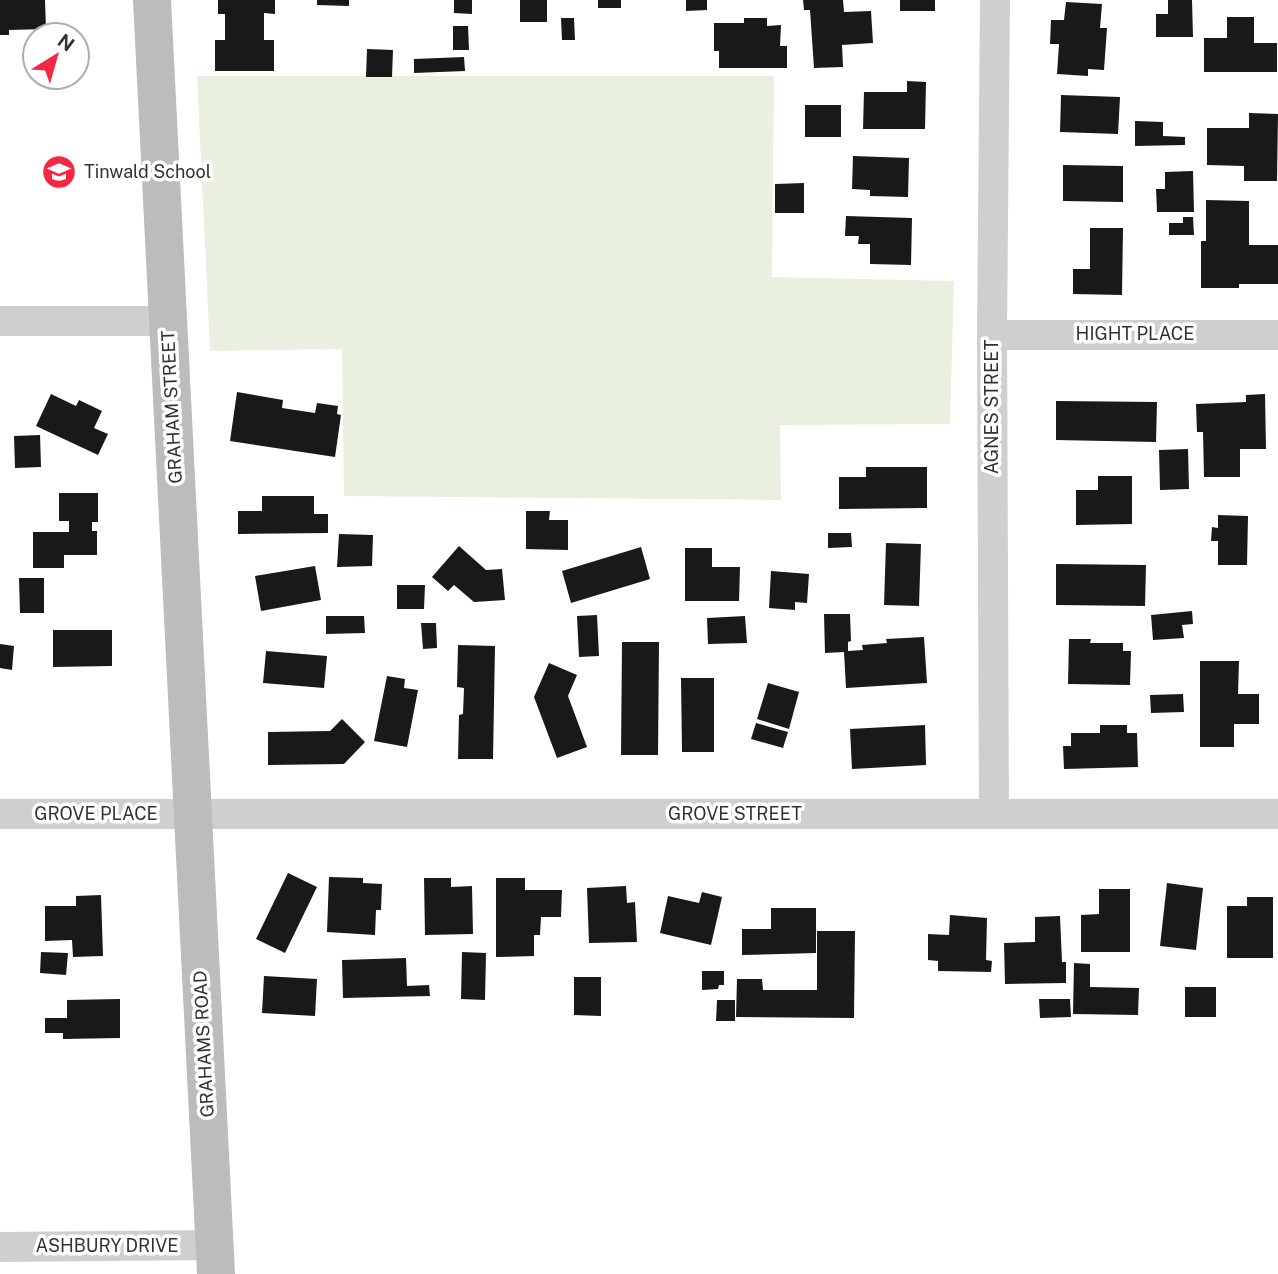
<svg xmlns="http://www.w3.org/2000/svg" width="1278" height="1274" font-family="'Public Sans',sans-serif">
  <rect width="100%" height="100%" fill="#fff"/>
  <polygon fill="#e9f0e0" points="197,76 774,76 772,277 954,281 950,424 780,425 781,500 344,496 342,349 210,351"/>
  <g fill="#191919">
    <polygon points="0,0 45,0 46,29 9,30 9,35 0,35"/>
    <polygon points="218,0 275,0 275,14 264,13 264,40 274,40 274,71 215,71 215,40 225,40 225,14 218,14"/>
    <polygon points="317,0 349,0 349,6 317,5"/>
    <polygon points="454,0 472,0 472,14 454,13"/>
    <rect x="520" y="0" width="27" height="22"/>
    <rect x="598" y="0" width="23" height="8"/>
    <polygon points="686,0 707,0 707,10 686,11"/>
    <polygon points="803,0 843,0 844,12 871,11 873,43 842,45 843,67 814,68 810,10 804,10"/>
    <rect x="900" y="0" width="35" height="11"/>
    <polygon points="1168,0 1192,0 1193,37 1156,37 1156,14 1168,14"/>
    <polygon points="1066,2 1102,4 1100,28 1107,28 1104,70 1088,69 1088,76 1057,74 1059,44 1050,44 1051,20 1064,20"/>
    <polygon points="1227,17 1254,17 1254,43 1277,43 1277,72 1204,72 1204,38 1227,38"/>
    <polygon points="561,18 574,18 575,40 562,40"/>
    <polygon points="744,18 767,18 767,26 781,25 780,46 787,46 787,68 719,68 719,51 714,51 714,23 744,23"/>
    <polygon points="453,26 468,26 469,50 453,50"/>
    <polygon points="367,49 393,50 392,77 366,77"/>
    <polygon points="464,57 465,71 414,73 414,59"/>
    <polygon points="907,81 926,82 925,129 863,129 864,92 907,92"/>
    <polygon points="1061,95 1120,97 1118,134 1060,132"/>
    <rect x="805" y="105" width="36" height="32"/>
    <polygon points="1249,113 1278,114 1277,181 1244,181 1244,166 1207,165 1207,128 1249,128"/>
    <polygon points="1135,121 1163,122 1163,136 1185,137 1185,145 1135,146"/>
    <polygon points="853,156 909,158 908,197 870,196 870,190 852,189"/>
    <polygon points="1063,165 1123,166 1123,202 1063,201"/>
    <polygon points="1193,171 1194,212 1157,212 1156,189 1165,189 1165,172"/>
    <polygon points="804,183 804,213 775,213 775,184"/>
    <polygon points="1206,200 1249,201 1249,245 1278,245 1278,284 1239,284 1239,288 1201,288 1201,241 1206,241"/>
    <polygon points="846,216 912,218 911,265 870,264 870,244 858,244 859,236 845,236"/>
    <polygon points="1183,217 1193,217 1194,235 1169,235 1169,223 1183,223"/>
    <polygon points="1090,228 1123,228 1122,295 1073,294 1073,269 1090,269"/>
    <polygon points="237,392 283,400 282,408 315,413 317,403 338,406 337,414 341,415 335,457 230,441"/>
    <polygon points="51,394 76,406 79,400 102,411 94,428 108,434 98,455 36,426"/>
    <polygon points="1265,394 1266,449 1240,449 1240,477 1204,477 1203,432 1197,432 1196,404 1246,402 1246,395"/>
    <polygon points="1056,401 1157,402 1156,442 1056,440"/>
    <polygon points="40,435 41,467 15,468 14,436"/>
    <polygon points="1188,449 1189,489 1160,490 1159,450"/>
    <polygon points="866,467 927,467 927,508 839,509 839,477 866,477"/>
    <polygon points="1098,476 1132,476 1132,524 1076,525 1076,490 1098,490"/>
    <polygon points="59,493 98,493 98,522 92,522 92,531 97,531 97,555 64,555 64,568 33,568 33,532 69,532 69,521 59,521"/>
    <polygon points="262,496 314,496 314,514 328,514 328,533 238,534 238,511 262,511"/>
    <polygon points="526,511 550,511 549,520 568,520 568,550 526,549"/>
    <polygon points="1218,515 1248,516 1247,565 1218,565 1218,541 1211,541 1212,527 1218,528"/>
    <polygon points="828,533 851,533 852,547 828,548"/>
    <polygon points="339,534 373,535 372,566 337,567"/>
    <polygon points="886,543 921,544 919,606 884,605"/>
    <polygon points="459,546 486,570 502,569 505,600 474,602 454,585 448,591 432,577"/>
    <polygon points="641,547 650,579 571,603 562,571"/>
    <polygon points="685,548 712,548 712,567 740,567 739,601 685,601"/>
    <polygon points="1056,564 1146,565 1145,606 1056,605"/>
    <polygon points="315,566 321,600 261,611 255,576"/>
    <polygon points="771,571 809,574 807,603 795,602 795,610 769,608"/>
    <polygon points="19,578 44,578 44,613 20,613"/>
    <polygon points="397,585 425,585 424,609 397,609"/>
    <polygon points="1192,611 1193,624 1182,625 1184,638 1153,640 1151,615"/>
    <polygon points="824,614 850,614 851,641 848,642 848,651 863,650 862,645 887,643 886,639 924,637 927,683 846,688 844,652 825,653"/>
    <polygon points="597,615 599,656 579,657 577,616"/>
    <polygon points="326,616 364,616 365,633 326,634"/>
    <polygon points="745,616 747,643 708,644 707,618"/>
    <polygon points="421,623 436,623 437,648 423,649"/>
    <polygon points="53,630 112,630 112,666 53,667"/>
    <polygon points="1069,639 1091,639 1090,643 1123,643 1123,651 1131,651 1130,685 1068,684"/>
    <polygon points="622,642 659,642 658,755 621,755"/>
    <polygon points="0,644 14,646 12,670 0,668"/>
    <polygon points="458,645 495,646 493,759 458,759 459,715 463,714 464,688 457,687"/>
    <polygon points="266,651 327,656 324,688 263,683"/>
    <polygon points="1200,661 1239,661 1238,694 1259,694 1259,724 1234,724 1234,747 1200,747"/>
    <polygon points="549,663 577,675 568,696 587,747 557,758 534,697"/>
    <polygon points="387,676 405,679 404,688 418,690 407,747 374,741"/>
    <polygon points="681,678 714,678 714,752 682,752"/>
    <polygon points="768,683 799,692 789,729 757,719"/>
    <polygon points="1183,694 1184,712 1151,713 1150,695"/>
    <polygon points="342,719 365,742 344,764 268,765 268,732 330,731"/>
    <polygon points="756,723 788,732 783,748 751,739"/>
    <polygon points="925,725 926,765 852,769 850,729"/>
    <polygon points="1100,725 1127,725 1127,733 1137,733 1138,767 1064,769 1063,746 1071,746 1071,733 1100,733"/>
    <polygon points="288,873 317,887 285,953 256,939"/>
    <polygon points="329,877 363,878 363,883 382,884 381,910 376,910 375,935 327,932"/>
    <polygon points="424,878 451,878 451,887 472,886 473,934 425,935"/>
    <polygon points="496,878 525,878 525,890 562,890 561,917 541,917 540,935 534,935 534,956 496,957"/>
    <polygon points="1167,883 1203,888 1196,950 1160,946"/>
    <polygon points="626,886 627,903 635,902 637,942 589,943 587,888"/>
    <polygon points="1099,889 1130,889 1130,952 1081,952 1081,915 1099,914"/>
    <polygon points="702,892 722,897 711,945 660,933 668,896 699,903"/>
    <polygon points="101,895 103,956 73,957 72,940 45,941 45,906 76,906 76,896"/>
    <polygon points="1247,897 1273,897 1273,958 1227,958 1227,906 1247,906"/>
    <polygon points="771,908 816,908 816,953 742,955 742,929 771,929"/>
    <polygon points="950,915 987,918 986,960 992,961 991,972 938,971 938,961 928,960 928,934 949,935"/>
    <polygon points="1060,916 1062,962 1066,962 1066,983 1005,984 1004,943 1035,942 1035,917"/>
    <polygon points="817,931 855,931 854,1018 736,1017 737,979 762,979 763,990 817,990"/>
    <polygon points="41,952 68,953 66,975 40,973"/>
    <polygon points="462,952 486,953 485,1000 461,999"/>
    <polygon points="406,958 407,986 429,985 430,996 343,998 342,960"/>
    <polygon points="1074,963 1090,964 1090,987 1139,988 1138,1015 1073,1014"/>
    <polygon points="702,971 724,971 724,985 719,985 718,989 702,990"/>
    <polygon points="264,976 317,979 315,1016 262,1013"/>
    <polygon points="574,977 601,977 601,1016 574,1015"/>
    <rect x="1185" y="987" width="31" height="30"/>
    <polygon points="120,999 120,1038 63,1039 63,1033 45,1033 45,1018 67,1018 67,1000"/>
    <polygon points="1039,999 1070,999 1071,1017 1040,1018"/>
    <polygon points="717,1000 735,1000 735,1021 716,1021"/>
  </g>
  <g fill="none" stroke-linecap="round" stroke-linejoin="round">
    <g stroke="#cfcfcf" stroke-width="30">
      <polyline points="0,321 168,321"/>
      <polyline points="992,335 1278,335"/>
      <polyline points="0,814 1278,814"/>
      <polyline points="994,814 992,335 995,0"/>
      <polyline points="0,1247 215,1245"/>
    </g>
    <polyline stroke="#bcbcbc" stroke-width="38" points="152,0 216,1274"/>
  </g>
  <defs>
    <g id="school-disc" transform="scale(1.75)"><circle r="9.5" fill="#f62742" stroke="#fff"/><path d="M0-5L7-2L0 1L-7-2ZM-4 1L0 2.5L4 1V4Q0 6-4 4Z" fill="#fff"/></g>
  </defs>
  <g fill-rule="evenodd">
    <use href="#school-disc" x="59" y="172"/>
  </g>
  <g text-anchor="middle" stroke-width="7" stroke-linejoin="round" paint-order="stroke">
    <g font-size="18" fill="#323232" stroke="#fff" text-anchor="start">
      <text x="84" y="178">Tinwald School</text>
    </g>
    <g font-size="18" fill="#323232" stroke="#fff">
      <text x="1135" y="340">HIGHT PLACE</text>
      <text transform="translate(172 407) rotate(-93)" y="6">GRAHAM STREET</text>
      <text transform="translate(992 407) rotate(-90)" y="6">AGNES STREET</text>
      <text x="96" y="820">GROVE PLACE</text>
      <text x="735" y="820">GROVE STREET</text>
      <text transform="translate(204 1044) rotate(-93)" y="6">GRAHAMS ROAD</text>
      <text x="107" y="1252">ASHBURY DRIVE</text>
    </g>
  </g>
  <g transform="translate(56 56) rotate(37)"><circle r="33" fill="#ffffff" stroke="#adadad" stroke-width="2"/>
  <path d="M0-5L12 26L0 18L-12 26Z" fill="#f62742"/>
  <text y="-10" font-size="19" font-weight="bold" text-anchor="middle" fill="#323232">N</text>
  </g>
</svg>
